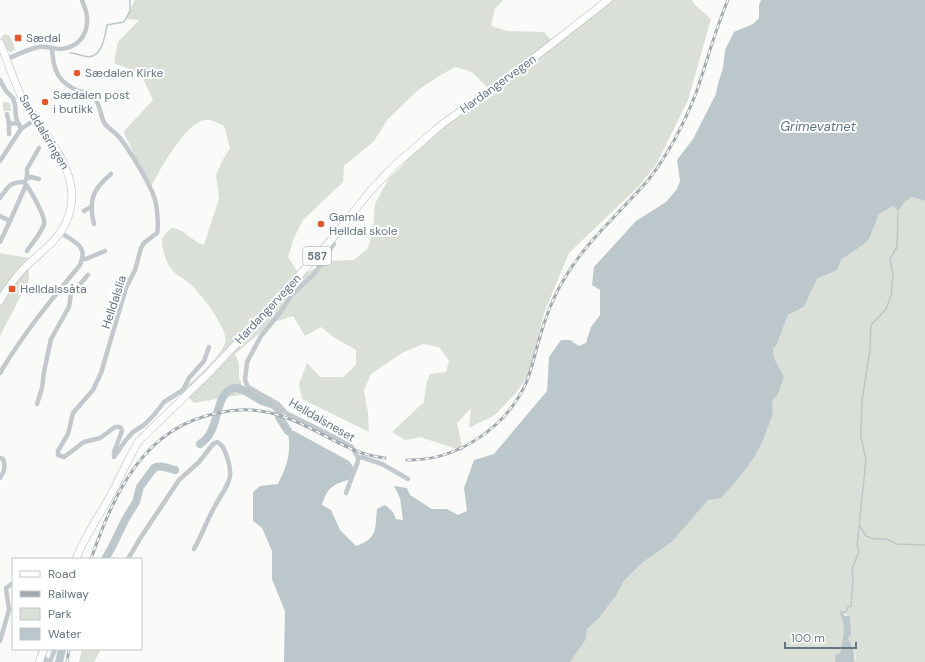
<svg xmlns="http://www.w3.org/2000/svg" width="925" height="662" font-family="'DM Sans',sans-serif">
  <rect width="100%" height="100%" fill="#fafaf8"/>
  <g fill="#dadfd7" fill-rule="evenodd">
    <path d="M135,0H503L495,9L491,26L508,31L544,32L554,43L598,12L612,0H692L695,5L711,19L688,100L657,163L639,186L569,253L544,313L529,375L514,395L495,415L469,428L471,408L457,423L463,451L420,437L405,440L392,432L424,402L426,384L430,374L446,372L449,361L439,347L423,344L402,353L371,374L364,390L368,413L369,432L302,399L299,384L307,363L320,377H343L356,365V350L335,338L321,327L305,336L293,316L271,323L235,354L239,364V377L245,394L194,403L181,390C194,380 220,358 225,343C230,330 199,291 188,282C182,277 174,274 170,267C164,258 162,248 162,238L171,228C184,228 192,242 204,245L219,199L216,176L221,163L230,148L224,126C217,123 212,119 204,120C186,123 160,169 152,185L146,179L124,133L125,130L153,100L141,74L114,63L118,42L139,20L125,19ZM455,67L472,72L489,89L418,145L402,166L389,178L375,204L373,231L368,248L354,260L329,261L300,276L288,257L294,238L303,220L343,182L344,166L374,141L388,119L417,91L439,76Z"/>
    <polygon points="4,34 9,35 12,41 15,49 12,52 10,52 6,49 1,38"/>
    <polygon points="4,102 10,103 11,111 3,111 3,103"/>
    <path d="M911,197L925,201V662H854L856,657L852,645L848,638L850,615L840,614C849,628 843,648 835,662H570L585,639L587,629L598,619L616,596L623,582L642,563L673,541L708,500L753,459L762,443L773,414L772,402L778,394L784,377L774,358L773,349L777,344L788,315L804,307L817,279L837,270L842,259L870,237L879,214L893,206L898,211L904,203Z"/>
    <polygon points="0,253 29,258 29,280 0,336"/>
    <polygon points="82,287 89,290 86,295 76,295 76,294"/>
    <polygon points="82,649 101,649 94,662 79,662"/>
  </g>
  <g fill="#bbc7cb">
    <path d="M761,0H925V201L911,197L904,203L898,211L893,206L879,214L870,237L867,242L842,259L837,270L817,279L804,307L788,315L777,344L773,349L774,358L784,377L778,394L772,402L773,414L762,443L753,459L738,479L721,498L708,500L673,541L642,563L623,582L616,596L598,619L587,629L586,639L570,662H284L285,611L272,579V551L262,528L253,521V492L260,486L278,484C288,463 291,454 288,431H294L349,461L354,468L351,479C334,484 327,487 322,505L331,510L340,530L356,546C378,538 375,530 377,509L385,505L393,512L396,519L403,520L400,498L394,486L407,488L410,495L432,509H447L458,515L467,511L464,488L474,460L494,454L547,391L549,357L561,340H570L579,346L586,343L591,327L600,315V290L592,285L594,267L636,221L666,202L677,189L680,181L677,160L693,139L716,94L718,84L723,68L725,50L734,32L753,24L759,18V5Z"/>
    <path d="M841,612L845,616L850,615L851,635L848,638C852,645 856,654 854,662H835L836,655L840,653C843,639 847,626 840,614Z"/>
  </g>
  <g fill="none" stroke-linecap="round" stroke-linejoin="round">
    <g stroke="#bbc7cb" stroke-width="1.5">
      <path d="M70,53C76,53 79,55 84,56C102,61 105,36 107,25L124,22L130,11V0"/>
      <polyline points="860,526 866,536 875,539 886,539 897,544 925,545"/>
      <polyline points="841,612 846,612 848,607 851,606 853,579 852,569 859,552 857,545 866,460 861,437 862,401 870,349 871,325 886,309 891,296 893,275 890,259 897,247 898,211"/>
    </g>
    <g stroke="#bbc7cb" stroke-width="8">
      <polyline points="279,417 288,431"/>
      <path d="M200,444C215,434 215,417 221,401C232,378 244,391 260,400C267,404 277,402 279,413"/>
      <path d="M105,559L112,547L125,520L136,502L140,487L154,468C160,464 169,469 175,470"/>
      <polyline points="59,662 62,649"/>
    </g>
    <g stroke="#b3babf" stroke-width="8">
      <path id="secondary" d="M0,43C8,61 13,81 23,99C47,141 94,182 60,233C50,247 35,257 23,269C14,279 6,290 0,301"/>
    </g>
    <g stroke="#b5babe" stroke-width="8">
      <g id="primary">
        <path d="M76,559C84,537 99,517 110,496C121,478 127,459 139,441L209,373L256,323L331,240L372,189L393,167L441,125L517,71L608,0"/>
        <polyline points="39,662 44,649"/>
      </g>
    </g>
    <g stroke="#c3c8cc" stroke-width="4.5">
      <path d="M52,48C53,70 58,83 79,91C85,93 91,94 95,99C101,106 100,117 105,124C109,129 115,132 119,137C129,149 151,185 155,200C157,207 159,226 157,233L144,243L141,248L135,270L126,288L101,373L93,390L73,413L68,434L58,451V455L64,457L84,442L100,438L115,427H119L121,428L122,431L114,452V457L126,440L133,432L144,425L154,415L164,402L183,390L189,378L204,361L209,347"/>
      <path d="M6,59C17,55 28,49 39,47C46,46 53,49 60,49C78,48 88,35 87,18C87,12 84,6 82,0"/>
      <polyline points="0,80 6,91 13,98 15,105 16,118 21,129"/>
      <polyline points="7,114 9,124 18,123"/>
      <polyline points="9,124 9,134"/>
      <polyline points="0,161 21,129 36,119"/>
      <polyline points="27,178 31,177 39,179"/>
      <polyline points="24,182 27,178 27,169 39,148"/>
      <path d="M0,198C8,187 9,182 24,182C29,188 46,216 44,224C41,234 32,243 27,251"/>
      <polyline points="84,211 91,207"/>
      <polyline points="0,216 10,221 26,185"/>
      <path d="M94,224C88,200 93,189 111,174"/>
      <polyline points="0,242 10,221"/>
      <polyline points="334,244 325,256 316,272 291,296 279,314 261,336 247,362 245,380 248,387 278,404 286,413 336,438 352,447 358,458 358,461 346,493"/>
      <polyline points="83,259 86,259 105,251"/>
      <polyline points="71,294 88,275"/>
      <path d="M0,373C23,334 51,300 80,265C89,245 73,242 60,232"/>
      <polyline points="37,404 42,388 44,372 51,339 69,307 71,294 62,288"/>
      <path d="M0,458L3,459C6,467 4,472 0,478"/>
      <polyline points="358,458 361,457 382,464 408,479"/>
      <path d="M128,559L141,537L179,480L199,462L213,444L217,442C223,445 224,449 226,454C236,481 226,485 215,506C207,520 202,535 194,549"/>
      <polyline points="0,641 9,610 6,588 13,583"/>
      <polyline points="50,662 55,649"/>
    </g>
    <polyline stroke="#c3c8cc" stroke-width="6" points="41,656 48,662"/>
    <use href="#secondary" stroke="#fff" stroke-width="7"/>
    <use href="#primary" stroke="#fff" stroke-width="7"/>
    <g stroke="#a2aab0" stroke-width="3">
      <g id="rail">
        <path d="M407,460C458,461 507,427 527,381C532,367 535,354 539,340C545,319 552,299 563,281C585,242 620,213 649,179C669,153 684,124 696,93C707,62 715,30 728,0"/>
        <path d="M91,559C114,494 143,427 218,413C240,408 263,409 284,417C321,429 344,453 385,458"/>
        <polyline points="67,662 69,649"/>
      </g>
    </g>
    <use href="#rail" stroke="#fff" stroke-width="1.5" stroke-dasharray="4.5" stroke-linecap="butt"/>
  </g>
  <g fill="#e4572e" stroke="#fff" stroke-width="1.5">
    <rect x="14" y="34" width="8" height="8" rx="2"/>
    <circle cx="77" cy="73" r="4"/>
    <circle cx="45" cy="102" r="4"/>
    <circle cx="321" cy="224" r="4"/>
    <rect x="8" y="285" width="8" height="8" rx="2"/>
  </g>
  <g text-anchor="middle" stroke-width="4" stroke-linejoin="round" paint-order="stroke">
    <rect fill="#fff" stroke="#939fa8" stroke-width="1" x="303" y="247" width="28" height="18" rx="3"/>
    <g font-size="11" font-weight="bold" fill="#657683">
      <text x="317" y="260">587</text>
    </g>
    <g font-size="12" fill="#657683" stroke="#fff" text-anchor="start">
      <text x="26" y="42">Sædal</text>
      <text x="85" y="77">Sædalen Kirke</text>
      <text x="53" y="99">Sædalen post<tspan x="53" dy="14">i butikk</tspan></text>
      <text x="329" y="221">Gamle<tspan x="329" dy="14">Helldal skole</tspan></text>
      <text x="20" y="293">Helldalssåta</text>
    </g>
    <g font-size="12" fill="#657683" stroke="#fff">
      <text transform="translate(498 84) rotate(-36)" y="4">Hardangervegen</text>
      <text transform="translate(44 132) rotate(59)" y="4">Sanddalsringen</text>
      <text transform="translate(114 302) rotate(-72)" y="4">Helldalslia</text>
      <text transform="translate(268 309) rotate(-47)" y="4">Hardangervegen</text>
      <text transform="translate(322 420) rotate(30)" y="4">Helldalsneset</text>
    </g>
    <g font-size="13" font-style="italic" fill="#60757c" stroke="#fff">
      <text x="818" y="131">Grimevatnet</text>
    </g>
  </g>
  <rect x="12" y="558" width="130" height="92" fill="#ffffff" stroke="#c1c8cd"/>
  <rect x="20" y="571" width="20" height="6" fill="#ffffff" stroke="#c1c8cd"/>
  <text x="48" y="578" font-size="12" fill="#657683">Road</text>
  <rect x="20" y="591" width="20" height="6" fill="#a2aab0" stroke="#c1c8cd"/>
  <text x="48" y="598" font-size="12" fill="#657683">Railway</text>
  <rect x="20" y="608" width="20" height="12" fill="#dadfd7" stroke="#c1c8cd"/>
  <text x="48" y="618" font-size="12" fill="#657683">Park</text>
  <rect x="20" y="628" width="20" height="12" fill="#bbc7cb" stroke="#c1c8cd"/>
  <text x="48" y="638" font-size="12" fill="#657683">Water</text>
  <path d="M785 642v6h71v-6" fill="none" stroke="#657683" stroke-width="2"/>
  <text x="791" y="642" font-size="12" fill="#657683" stroke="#ffffff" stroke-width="3" paint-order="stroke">100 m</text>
</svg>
